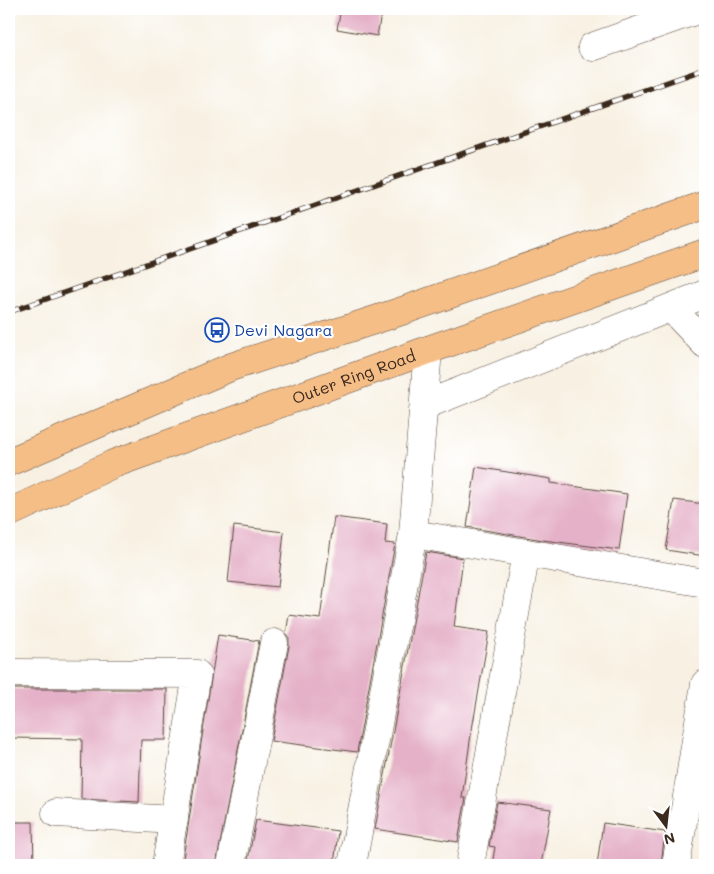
<svg xmlns="http://www.w3.org/2000/svg" width="714" height="874" font-family="Mali,sans-serif">
  <rect width="100%" height="100%" fill="#fff"/>
  <filter id="ink" filterUnits="userSpaceOnUse"><feTurbulence type="fractalNoise" baseFrequency=".02" numOctaves="2"/><feDisplacementMap in="SourceGraphic" scale="10" xChannelSelector="R" yChannelSelector="G"/><feConvolveMatrix kernelMatrix="1 2 1 2 8 2 1 2 1" color-interpolation-filters="sRGB"/></filter>
  <filter id="wash" filterUnits="userSpaceOnUse"><feTurbulence type="fractalNoise" baseFrequency=".0096" numOctaves="4" result="noise"/><feDisplacementMap in="SourceGraphic" scale="20" xChannelSelector="R" yChannelSelector="G"/><feGaussianBlur stdDeviation="1.12" result="paint"/><feColorMatrix in="noise" values="0 0 0 0 0 0 0 0 0 0 0 0 0 0 0 0 0 1.4 0 .05"/><feComposite in="paint" operator="in"/></filter>
  <g filter="url(#wash)">
    <rect width="100%" height="100%" fill="#f8f1e3"/>
    <g id="blocks">
      <g fill="#e5b1c8">
        <polygon points="341,9 382,9 377,36 337,29"/>
        <polygon points="476,467 551,479 551,483 627,494 619,550 543,540 467,527"/>
        <polygon points="674,500 705,504 705,556 666,550"/>
        <polygon points="334,517 387,524 385,543 395,544 357,752 271,741 289,646 289,638 286,634 289,615 320,619"/>
        <polygon points="234,526 284,532 278,587 228,582"/>
        <polygon points="426,552 463,558 454,627 489,632 470,741 462,798 466,798 458,842 375,829"/>
        <polygon points="218,635 259,641 216,865 182,865"/>
        <polygon points="9,689 167,689 166,740 141,740 139,802 81,799 82,739 9,738"/>
        <polygon points="497,802 551,809 541,865 492,865 495,847 489,846"/>
        <polygon points="256,820 338,831 334,865 247,865"/>
        <polygon points="9,822 33,822 34,865 9,865"/>
        <polygon points="603,823 665,832 661,865 597,865"/>
      </g>
    </g>
  </g>
  <g filter="url(#ink)">
    <use href="#blocks" fill-opacity="0" stroke="#57483c" stroke-width="1"/>
    <g fill="none" stroke-linecap="round" stroke-linejoin="round">
      <g stroke="#57483c" stroke-width="29">
        <g id="minor">
          <polyline points="592,47 700,9"/>
          <polyline points="671,308 705,344"/>
          <polyline points="425,405 705,294"/>
          <polyline points="413,534 705,583"/>
          <polyline points="9,673 197,674 166,865"/>
          <polyline points="56,813 174,820"/>
          <polyline points="231,865 274,643"/>
          <polyline points="352,865 413,534 428,350"/>
          <polyline points="470,865 526,553"/>
          <polyline points="676,865 705,684"/>
        </g>
      </g>
      <g stroke="#57483c" stroke-width="29">
        <g id="trunk">
          <polyline points="9,462 231,367 399,312 705,205"/>
          <path id="s1" d="M9,513L113,464L428,350L705,253"/>
        </g>
      </g>
      <use href="#minor" stroke="#fff" stroke-width="28"/>
      <use href="#trunk" stroke="#f6be87" stroke-width="28"/>
      <g stroke="#3b2a1e" stroke-width="5.5">
        <polyline id="rail" points="9,312 705,69"/>
      </g>
      <use href="#rail" stroke="#fff" stroke-width="4" stroke-dasharray="11" stroke-linecap="butt"/>
    </g>
  </g>
  <defs>
    <g id="bus-ring" transform="scale(1.25)"><circle r="9.5" fill="#fff" stroke="#1a4fb4" stroke-width="1.5"/><path d="M-5-6H5V4H4V6H2V4H-2V6H-4V4H-5ZM-3.5-4V0h7V-4ZM-3.5 1.2v1.5H-2V1.2ZM2 1.2v1.5H3.5V1.2Z" fill="#1a4fb4"/></g>
  </defs>
  <g fill-rule="evenodd">
    <use href="#bus-ring" x="217" y="330"/>
  </g>
  <g text-anchor="middle" stroke-width="4.5" stroke-linejoin="round" paint-order="stroke">
    <g font-size="16" fill="#164399" stroke="#fff" text-anchor="start">
      <text x="234" y="336">Devi Nagara</text>
    </g>
    <g font-size="16" fill="#3b2a1e" stroke="#fff">
      <text dy="6" stroke="none"><textPath href="#s1" startOffset="371">Outer Ring Road</textPath></text>
    </g>
  </g>
  <rect width="714" height="874" fill="none" stroke="#fff" stroke-width="30"/>
  <g transform="translate(666 826) rotate(165)" stroke="#ffffff" stroke-width="4" paint-order="stroke">
  <path d="M0-4L9 19L0 12L-9 19Z" fill="#3b2a1e"/>
  <text y="-8" font-size="14" font-weight="bold" text-anchor="middle" fill="#3b2a1e">N</text>
  </g>
</svg>
